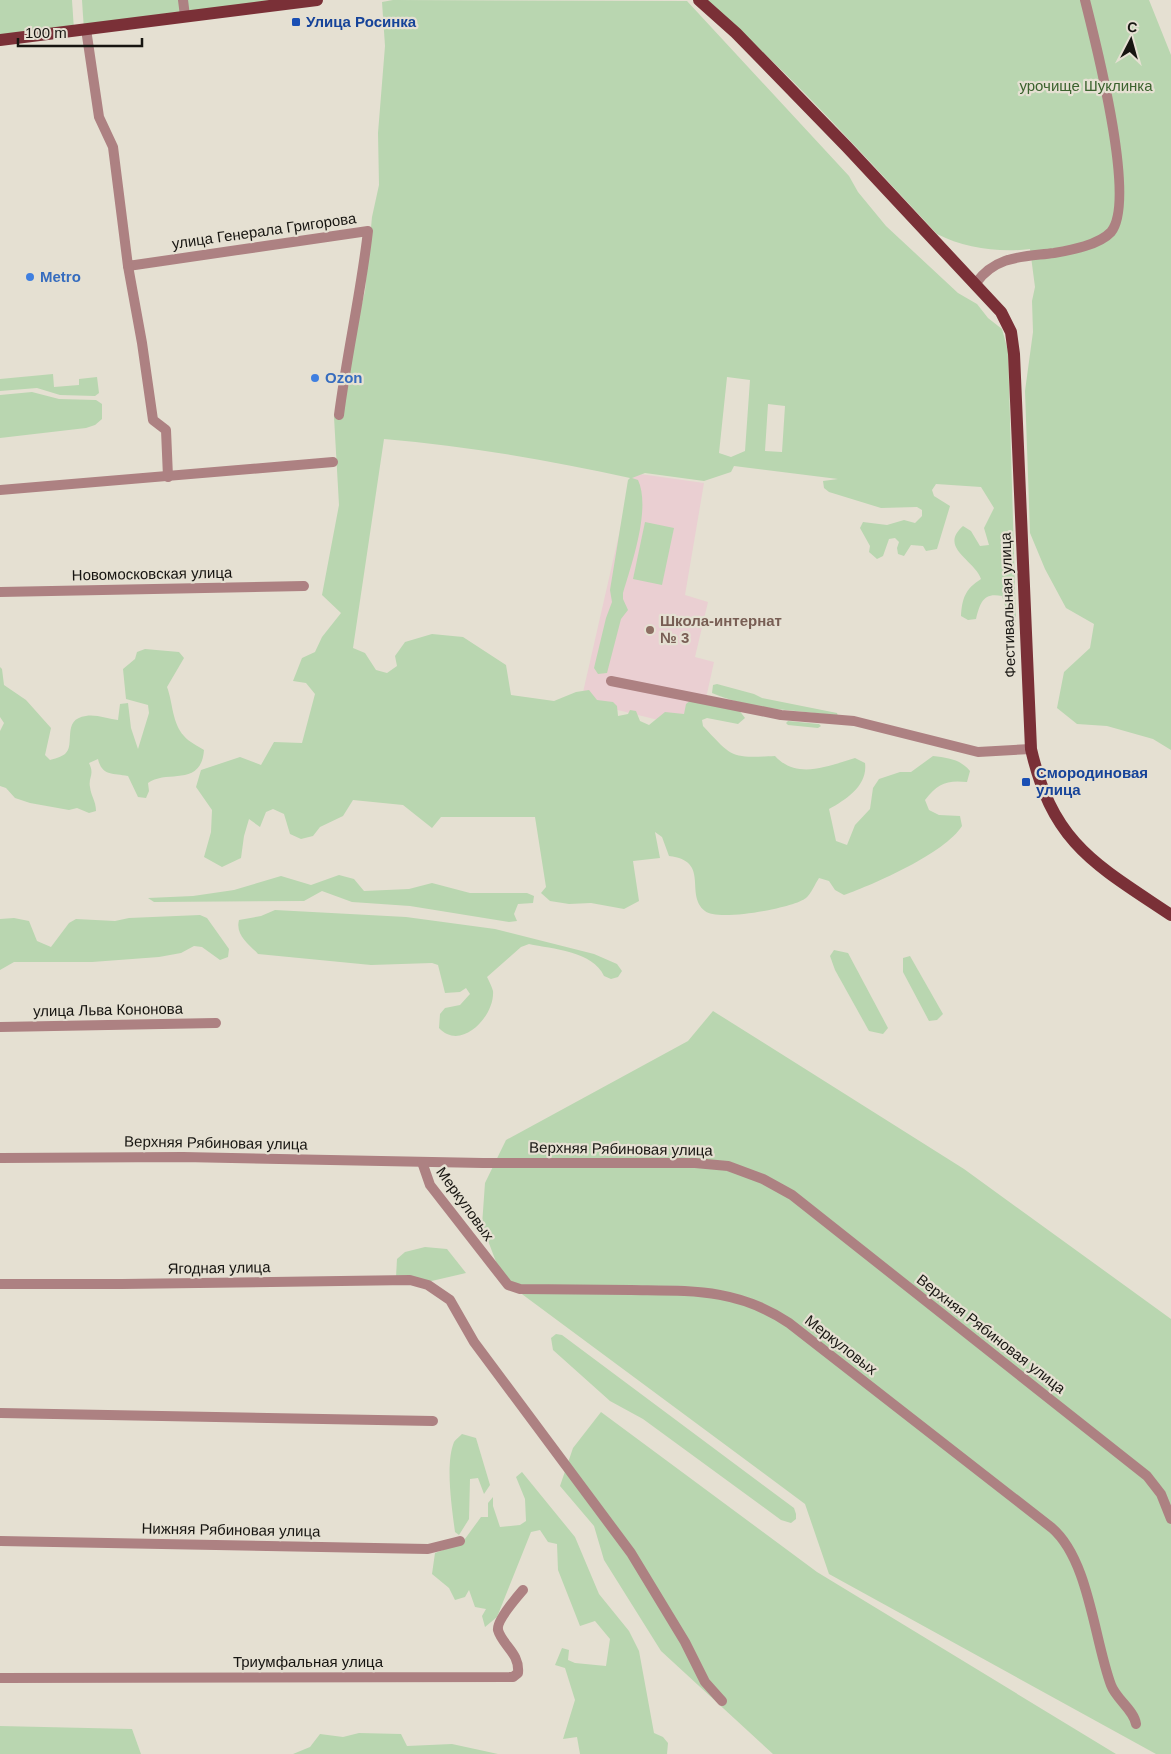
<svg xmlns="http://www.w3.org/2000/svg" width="1171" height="1754" font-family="Arial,sans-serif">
  <rect width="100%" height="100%" fill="#e5e0d2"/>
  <polygon fill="#eacfd2" points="633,473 704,483 685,595 708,602 695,657 714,662 699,730 581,701"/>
  <g fill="#b9d6b0" fill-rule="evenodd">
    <polygon points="0,0 72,0 74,30 0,39"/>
    <polygon points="82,0 316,0 84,31"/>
    <path d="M393,0L687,1L849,176L858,192L886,226L958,293L977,304L988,318L1002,329L1008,351L1016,622L1010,621L1002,596C983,592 980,603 976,619L968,620L961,616C962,599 965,589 981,579C975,560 938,548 963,526L971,531L980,546L989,545L984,528L994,508L981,487L936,484L932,490L934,496L950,506L937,549L926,551L923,546L911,545L904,556L898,554L897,548L899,542L895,538L889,539L883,556L877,559L869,552L870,546L860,528L863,522L887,525L904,520L915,523L922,516V510L917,507L881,508L829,492L824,488L823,481L838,479L734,466L731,472L704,481L645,473L632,478L638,480C651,508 632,563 623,593V599L628,610L621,619L607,673L598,674L594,668L606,618L612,602L610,590L628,480L630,478C549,460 467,446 384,439L353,648L365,653L376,670L387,673L397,666L395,656L405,642L432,634L463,637L506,665L511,695L554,701L576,692L589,690L597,700L613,702L617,706L618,716L628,714L630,710L636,711L640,721L649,725L665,712L684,714L686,704L691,700L739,710L745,718L738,724L707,718L702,720L703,726C733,758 730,758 775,756C797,780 828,766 855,758L865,763C868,785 847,799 829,809L836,841L847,845L855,825L870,809L873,788L879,779L900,772H911L933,756C948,758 960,759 970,771L967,782C947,780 938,783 925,800L929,810L939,815L960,816L962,826C945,853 875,884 844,895L835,890L829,881L819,878C815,884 811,894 806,898C794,908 717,922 705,911C684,894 711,861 669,856L662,837L655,832L660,858L633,861L639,901L624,909L591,903L569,904L550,901L541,893L546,887L535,817H441L432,828L403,805L353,800L343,816L320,827L313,836L301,839L290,834L284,814L273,809L266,812L260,827L249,819L244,836L241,858L222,867L204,857L211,832L212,810L196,787L201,770L240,757L261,765L274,742L302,743L315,694L306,683L293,681L302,658L315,652L322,637L341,613L322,595L339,505L334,417L365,291L372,217L379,185L378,133L385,46L382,2ZM727,377L750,380L745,451L731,457L719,453ZM768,404L785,406L782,452L765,451Z"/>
    <path d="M705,0H1149L1171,55V750L1153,739L1107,726L1077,724L1057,708L1064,672L1090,648L1094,624L1066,608L1045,569L1030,533L1025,391L1033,332L1032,301L1035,287L1030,249C1000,253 964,248 937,234C862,154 789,71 705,0Z"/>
    <polygon points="53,374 54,387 79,385 79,379 97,377 99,393 95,396 60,395 37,388 0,391 0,379"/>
    <polygon points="32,392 59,399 96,400 102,404 102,419 95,425 86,428 0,438 0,395"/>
    <polygon points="645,522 674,528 662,585 633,579"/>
    <path d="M145,649L179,652L184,658L167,687C173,703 172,723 184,736C189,742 198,746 204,750C201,788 167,769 148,783L149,791L146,798L138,797L128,776C112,773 102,776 98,759L89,763C95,775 88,777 90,787C91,796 96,801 96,811L89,813L77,808L69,810L30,803L15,798L6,788L0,786V731L4,723L0,717V667L2,669L4,685L26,700L51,728L45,755L50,760C54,759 61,757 65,754C76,745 61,719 86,716C95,714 109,719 118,720L120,704L128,703L131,728L138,749L149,713L148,705L126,699L123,669L135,659L137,652Z"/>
    <path d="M717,684L754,694L762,698L837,713L838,716C797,710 751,710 712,693L713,685Z"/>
    <polygon points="788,721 819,724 821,726 818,728 788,725 786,723"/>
    <polygon points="339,875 354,879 364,891 409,889 432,883 470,893 527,893 534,896 533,903 518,904 514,914 517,921 509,922 410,906 352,902 322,891 304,901 154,902 148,898 193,896 234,890 281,876 311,885"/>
    <path d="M275,910L406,917L495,929L594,954L617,964L622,971L618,977L611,979L604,976C593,951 552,949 529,944L521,947L487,977C489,981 492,987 493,991C495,1016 461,1052 439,1028L440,1014L445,1008L460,1005L470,994L466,988L460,992L445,993L438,965L432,963L371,965L258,954C249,944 235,935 239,920L261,916Z"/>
    <polygon points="200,915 207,918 229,949 228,957 220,960 202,947 194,946 181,953 159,957 92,962 14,962 0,970 0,919 14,918 29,921 37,941 51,947 69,923 76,919 115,921 129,918"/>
    <polygon points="834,950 848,953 888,1028 883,1034 869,1031 835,970 830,956"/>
    <polygon points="910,956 943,1014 937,1020 929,1021 903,972 903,958"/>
    <polygon points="713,1011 964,1169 1171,1319 1171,1754 1156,1754 829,1574 805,1504 503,1280 482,1225 485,1183 506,1140 688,1041"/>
    <polygon points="425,1247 447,1249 466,1273 423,1283 396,1277 397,1259 405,1252"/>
    <polygon points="556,1334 562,1335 794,1508 796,1514 796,1519 791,1523 781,1520 643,1419 610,1401 553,1350 551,1338"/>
    <polygon points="601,1412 817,1572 1116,1754 773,1754 661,1651 604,1560 594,1526 560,1486 573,1448"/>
    <path d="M462,1434L476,1438L490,1485L484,1494L478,1478L470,1479L469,1519L459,1535L455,1532C452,1509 445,1464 454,1442C456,1439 460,1436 462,1434Z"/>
    <polygon points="522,1472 575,1537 599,1594 629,1631 639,1651 654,1733 663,1737 668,1743 667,1754 580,1754 577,1737 563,1739 575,1700 565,1668 555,1665 562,1648 569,1650 568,1660 575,1663 606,1666 610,1639 595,1621 580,1626 558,1570 557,1544 548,1542 540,1530 531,1532 497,1617 485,1627 482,1616 486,1609 475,1607 469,1590 465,1597 455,1600 449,1588 432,1574 435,1553 462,1543 481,1517 488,1517 488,1503 493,1497 493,1506 500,1527 520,1525 526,1521 525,1499 516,1477"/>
    <polygon points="0,1726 132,1729 141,1754 0,1754"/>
    <polygon points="359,1733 401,1734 407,1746 452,1744 498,1754 293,1754 310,1747 320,1734 343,1737"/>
  </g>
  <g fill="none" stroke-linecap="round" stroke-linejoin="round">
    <g stroke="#ad8182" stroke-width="10">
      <polyline points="183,0 185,16"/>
      <path d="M86,29L99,117L113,147L128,266L368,231C361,293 347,353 339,415"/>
      <polyline points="128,266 142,343 153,420 166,430 168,477"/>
      <path d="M976,283C996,255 1024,257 1054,253C1071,250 1099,245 1111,232C1137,201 1095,40 1085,0"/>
      <polyline points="0,490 333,462"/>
      <polyline points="0,592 304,586"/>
      <polyline points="611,681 781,715 854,721 978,752 1031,749"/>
      <polyline points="0,1027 216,1023"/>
      <polyline points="0,1158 183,1157 483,1163 695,1163 728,1166 763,1179 792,1195 1147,1476 1161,1494 1171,1519"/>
      <path d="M422,1162L430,1185L508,1285L520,1289C557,1289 594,1290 631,1290C690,1291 737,1288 789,1323L1052,1528C1089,1560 1094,1639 1111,1685C1116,1699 1134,1710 1136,1724"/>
      <polyline points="0,1284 122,1284 410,1280 428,1285 450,1300 474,1342 631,1553 685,1642 705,1682 722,1701"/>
      <polyline points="0,1413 433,1421"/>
      <polyline points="0,1541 428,1549 460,1541"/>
      <path d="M0,1678L513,1677L518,1673C520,1653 502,1645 498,1630C496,1621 517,1597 523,1590"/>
    </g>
    <g stroke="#7a3037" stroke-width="12">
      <path d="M699,0L736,33L847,147L1001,312L1011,332L1014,354L1031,749C1053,844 1095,864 1171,915"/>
      <polyline points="0,40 317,0"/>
    </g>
  </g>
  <g fill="#1a4fb4" stroke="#e5e0d2" stroke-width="2">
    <rect x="291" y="17" width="10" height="10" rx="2.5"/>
    <rect x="1021" y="777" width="10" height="10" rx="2.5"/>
  </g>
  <g fill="#3f7fe0" stroke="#e5e0d2" stroke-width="2">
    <circle cx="30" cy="277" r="5"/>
    <circle cx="315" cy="378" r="5"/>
  </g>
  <circle fill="#8d6e63" stroke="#e5e0d2" stroke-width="2" cx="650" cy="630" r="5"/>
  <g text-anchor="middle" stroke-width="4.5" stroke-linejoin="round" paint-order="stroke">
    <g font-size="15" font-weight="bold" fill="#164399" stroke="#e5e0d2" text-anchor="start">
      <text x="306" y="27">Улица Росинка</text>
      <text x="1036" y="778">Смородиновая<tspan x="1036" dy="17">улица</tspan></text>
    </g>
    <g font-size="15" fill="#3b622e" stroke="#e5e0d2">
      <text x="1086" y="91">урочище Шуклинка</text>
    </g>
    <g font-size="15" fill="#171511" stroke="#e5e0d2">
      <text transform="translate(264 231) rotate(-8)" y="5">улица Генерала Григорова</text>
      <text transform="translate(152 574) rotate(-1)" y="5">Новомосковская улица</text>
      <text transform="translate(1008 605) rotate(-92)" y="5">Фестивальная улица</text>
      <text transform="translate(108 1010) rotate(-1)" y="5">улица Льва Кононова</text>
      <text transform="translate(216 1143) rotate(1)" y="5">Верхняя Рябиновая улица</text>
      <text transform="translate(621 1149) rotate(1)" y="5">Верхняя Рябиновая улица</text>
      <text transform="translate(465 1204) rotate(54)" y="5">Меркуловых</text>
      <text transform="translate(219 1268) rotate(-1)" y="5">Ягодная улица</text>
      <text transform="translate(991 1334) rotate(38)" y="5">Верхняя Рябиновая улица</text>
      <text transform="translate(841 1345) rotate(38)" y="5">Меркуловых</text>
      <text transform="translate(231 1530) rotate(1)" y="5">Нижняя Рябиновая улица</text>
      <text x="308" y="1667">Триумфальная улица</text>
    </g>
    <g font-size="15" font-weight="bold" fill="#366cbe" stroke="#e5e0d2" text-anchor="start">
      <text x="40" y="282">Metro</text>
      <text x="325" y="383">Ozon</text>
    </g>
    <g font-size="15" font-weight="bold" fill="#785e54" stroke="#e5e0d2" text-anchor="start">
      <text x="660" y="626">Школа-интернат<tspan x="660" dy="17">№ 3</tspan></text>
    </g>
  </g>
  <g transform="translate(1131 40) rotate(6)" stroke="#e5e0d2" stroke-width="4" paint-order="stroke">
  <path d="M0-4L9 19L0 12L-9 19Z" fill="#171511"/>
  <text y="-8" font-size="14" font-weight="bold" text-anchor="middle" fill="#171511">С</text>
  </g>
  <path d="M18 38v8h124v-8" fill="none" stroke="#171511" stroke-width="2.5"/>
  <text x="25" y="38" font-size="15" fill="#171511" stroke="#e5e0d2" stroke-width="4" paint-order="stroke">100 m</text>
</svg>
